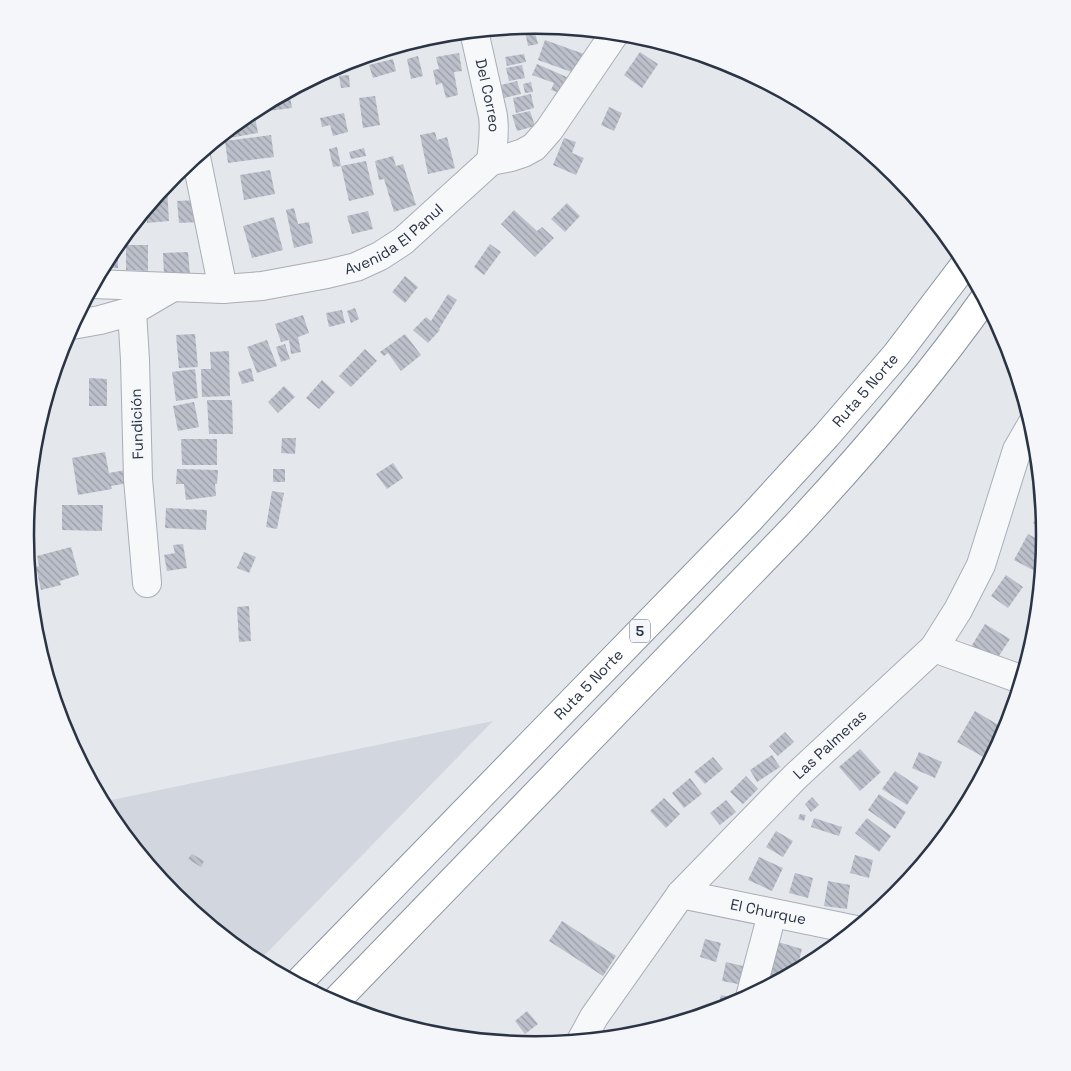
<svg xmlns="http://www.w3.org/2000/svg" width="1071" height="1071" font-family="'Space Grotesk',sans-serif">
  <defs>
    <pattern id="building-back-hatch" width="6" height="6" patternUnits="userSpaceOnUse" patternTransform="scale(1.25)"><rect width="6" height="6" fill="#bbc0ca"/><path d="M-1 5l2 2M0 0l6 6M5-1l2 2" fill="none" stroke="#989da6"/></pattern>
  </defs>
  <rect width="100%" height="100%" fill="#e4e7ec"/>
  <polygon fill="#d2d6de" points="493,721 257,963 252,960 174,896 111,819 102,802"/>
  <g fill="url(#building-back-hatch)">
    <polygon points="533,25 538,44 528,46 524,26"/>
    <polygon points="545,40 584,54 577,74 538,60"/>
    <polygon points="640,52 658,64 642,88 624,75"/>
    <polygon points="459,53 462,71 454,72 458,95 446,98 442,83 436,85 433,70 439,69 436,57"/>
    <polygon points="524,54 526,62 507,66 505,57"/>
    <polygon points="418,56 423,76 411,79 407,59"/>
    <polygon points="393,59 396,71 373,78 369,65"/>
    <polygon points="537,64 569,78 563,94 551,90 554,83 532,75"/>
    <polygon points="522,65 525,78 509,81 506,68"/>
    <polygon points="349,75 350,87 341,88 339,76"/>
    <polygon points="517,81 521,94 504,98 501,85"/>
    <polygon points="531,82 533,92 525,93 523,84"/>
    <polygon points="289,91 292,108 268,111 267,103"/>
    <polygon points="531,94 534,108 516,113 513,98"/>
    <polygon points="375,96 380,125 363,128 359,98"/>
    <polygon points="609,107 622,113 614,131 601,125"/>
    <polygon points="530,111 535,126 517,131 512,115"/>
    <polygon points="254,112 258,133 224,139 223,134 249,113"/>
    <polygon points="344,113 348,132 333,136 330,125 322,127 320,118"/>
    <polygon points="435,132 437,140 447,137 455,168 428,174 420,135"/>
    <polygon points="271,135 274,157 228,163 225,141"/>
    <polygon points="564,138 576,142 572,153 584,158 576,175 553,165"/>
    <polygon points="337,147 341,166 333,167 329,149"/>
    <polygon points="364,148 366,156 351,159 349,152"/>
    <polygon points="393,156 396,166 403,164 416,205 394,212 384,179 379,180 375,161"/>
    <polygon points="366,161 374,195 349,201 341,166"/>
    <polygon points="270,170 275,194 244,200 240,175"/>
    <polygon points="167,188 169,221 147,223 146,209 163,189"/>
    <polygon points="197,200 198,222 179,223 177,201"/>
    <polygon points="567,203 580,216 565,232 551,219"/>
    <polygon points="294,208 298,224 309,222 313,243 294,248 286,210"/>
    <polygon points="514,210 537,231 542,227 554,238 535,257 501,224"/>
    <polygon points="368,211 373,229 352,234 347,216"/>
    <polygon points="141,215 142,227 131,228 133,225"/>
    <polygon points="274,217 283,250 252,258 243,226"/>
    <polygon points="490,244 501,252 484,275 474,267"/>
    <polygon points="117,245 118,245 118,268 103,268 111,252"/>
    <polygon points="126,245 148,245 148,271 126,270"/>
    <polygon points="188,252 190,275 164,276 163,253"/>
    <polygon points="405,276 418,287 405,303 392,292"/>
    <polygon points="448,294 457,300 439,329 440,330 428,343 413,330 426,317 431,321"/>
    <polygon points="355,308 359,319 351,323 347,311"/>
    <polygon points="342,310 345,323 329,327 326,313"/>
    <polygon points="303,315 309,333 298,337 301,352 291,354 289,340 281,342 275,324"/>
    <polygon points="195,334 198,367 179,368 176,335"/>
    <polygon points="405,334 421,355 401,371 388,353 384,356 380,352"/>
    <polygon points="267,340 277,366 257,373 247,347"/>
    <polygon points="285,344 290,359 281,362 276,347"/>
    <polygon points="365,349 377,361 351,387 339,376"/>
    <polygon points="229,351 230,396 202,397 201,369 211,369 210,352"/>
    <polygon points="251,368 254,381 242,384 238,372"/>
    <polygon points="195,369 198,398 176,401 172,372"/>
    <polygon points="89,378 107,379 107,406 89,406"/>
    <polygon points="322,380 335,392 319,409 306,398"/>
    <polygon points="284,386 295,397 278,413 268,402"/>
    <polygon points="207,400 232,400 233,434 209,434"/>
    <polygon points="194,402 199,427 178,431 173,406"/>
    <polygon points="282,438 296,438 295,454 281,453"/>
    <polygon points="181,439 217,439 217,465 182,465"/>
    <polygon points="105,452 109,473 126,470 128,483 111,486 112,489 78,495 72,458"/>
    <polygon points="393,463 403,478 387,489 376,474"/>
    <polygon points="177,469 218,470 217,484 215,484 216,496 186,500 184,484 176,484"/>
    <rect x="273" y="469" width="12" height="13"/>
    <polygon points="272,491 284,493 277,529 266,527"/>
    <polygon points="62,505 103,505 102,531 62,530"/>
    <polygon points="1043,507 1044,520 1046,531 1033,523"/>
    <polygon points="166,508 207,510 206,530 165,528"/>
    <polygon points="1028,534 1045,543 1042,575 1014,560"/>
    <polygon points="183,544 187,568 167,571 164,555 175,553 173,545"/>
    <polygon points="71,547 79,575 60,581 61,585 41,590 36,567 39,566 37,556"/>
    <polygon points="244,552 256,557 249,573 237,568"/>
    <polygon points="1006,575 1023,587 1008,608 991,596"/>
    <polygon points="249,606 251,641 239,642 237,607"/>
    <polygon points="985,624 1010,639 993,665 969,650"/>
    <polygon points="975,711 1005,729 987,759 957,742"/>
    <polygon points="785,732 794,742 778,756 769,746"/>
    <polygon points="860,749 881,772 860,791 839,767"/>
    <polygon points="919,752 942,762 935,778 912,768"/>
    <polygon points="772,755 780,767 757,782 750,770"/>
    <polygon points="713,757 723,769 705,784 694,772"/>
    <polygon points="895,771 919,787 907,805 882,789"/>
    <polygon points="746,776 758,789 743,804 730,792"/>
    <polygon points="690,778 702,794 684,808 672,793"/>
    <polygon points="879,794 906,812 895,829 868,810"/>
    <polygon points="812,797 819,805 811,812 805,804"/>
    <polygon points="664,798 680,814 666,828 650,811"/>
    <polygon points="726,800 736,812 720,825 710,813"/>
    <polygon points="800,814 806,815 804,821 798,819"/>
    <polygon points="814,818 842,827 839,836 811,827"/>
    <polygon points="867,818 891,836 879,852 855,833"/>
    <polygon points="776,831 793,841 783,857 766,847"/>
    <polygon points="192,854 204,861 201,867 188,859"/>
    <polygon points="855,855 873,860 869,878 850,873"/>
    <polygon points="759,857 783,868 772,891 748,880"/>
    <polygon points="795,873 813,878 808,898 789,893"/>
    <polygon points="828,881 850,885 847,909 824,906"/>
    <polygon points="562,921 616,956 603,976 549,941"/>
    <polygon points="705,939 721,943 716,962 700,957"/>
    <polygon points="778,942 802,949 796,972 783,979 769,975"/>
    <polygon points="726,962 747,967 743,985 722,981"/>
    <polygon points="721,995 739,999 738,1003 731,1007 717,1011"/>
    <polygon points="527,1011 538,1024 525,1034 515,1021"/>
    <polygon points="641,1026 650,1032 634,1036"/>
    <polygon points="614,1033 621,1038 611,1039"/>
  </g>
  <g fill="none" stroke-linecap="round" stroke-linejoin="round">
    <g stroke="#a9aeb7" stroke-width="30">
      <g id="minor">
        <path id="s1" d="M474,31L493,116C495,131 493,145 491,161"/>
        <polyline points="196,157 223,289"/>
        <path id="s2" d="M94,284L223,289L262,286L327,274L356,267L380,256L403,241L491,161L511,157L523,153L534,147L549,130L615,33"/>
        <polyline points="72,325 100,320 132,311"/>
        <polyline points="147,583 138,479 135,360 132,311 173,287"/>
        <polyline points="934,648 1023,680"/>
        <path id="s3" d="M681,894L856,930"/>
        <polyline points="750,997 772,914"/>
        <path id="s4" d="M581,1041L594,1017L681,894L795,777L934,648L958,610L981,565L1017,450L1032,424"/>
      </g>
    </g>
    <g stroke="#8b94a3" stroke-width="30">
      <g id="highway">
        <path id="s5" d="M297,984L749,520L826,436L896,355L966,263"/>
        <path d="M333,1004L795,527C862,455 928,379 985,298"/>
      </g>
    </g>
    <use href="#minor" stroke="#f7f8fa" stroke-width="28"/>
    <use href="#highway" stroke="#fff" stroke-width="28"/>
  </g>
  <g text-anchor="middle" stroke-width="4.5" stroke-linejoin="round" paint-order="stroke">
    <rect fill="#f4f6f9" stroke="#676e7b" stroke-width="1" x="630" y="619.5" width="20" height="23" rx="4"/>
    <g font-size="14" font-weight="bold" fill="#2b3445">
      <text x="640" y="636">5</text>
    </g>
    <g font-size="15" fill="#2b3445" stroke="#f4f6f9">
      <text dy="5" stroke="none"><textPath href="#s1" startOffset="66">Del Correo</textPath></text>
      <text dy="5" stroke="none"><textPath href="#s2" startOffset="311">Avenida El Panul</textPath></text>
      <text dy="5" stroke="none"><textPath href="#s5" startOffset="822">Ruta 5 Norte</textPath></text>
      <text transform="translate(137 424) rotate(-92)" y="5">Fundición</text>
      <text dy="5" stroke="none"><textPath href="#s5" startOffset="418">Ruta 5 Norte</textPath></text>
      <text dy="5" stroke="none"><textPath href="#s4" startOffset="389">Las Palmeras</textPath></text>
      <text dy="5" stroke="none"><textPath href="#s3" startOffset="89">El Churque</textPath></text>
    </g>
  </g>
  <path d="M0 0H1071V1071H0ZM34 535a501 501 0 1 1 1002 0a501 501 0 1 1-1002 0Z" fill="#f4f6f9" fill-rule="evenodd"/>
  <path fill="none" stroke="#2b3445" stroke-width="2.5" d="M34 535a501 501 0 1 1 1002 0a501 501 0 1 1-1002 0Z"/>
</svg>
